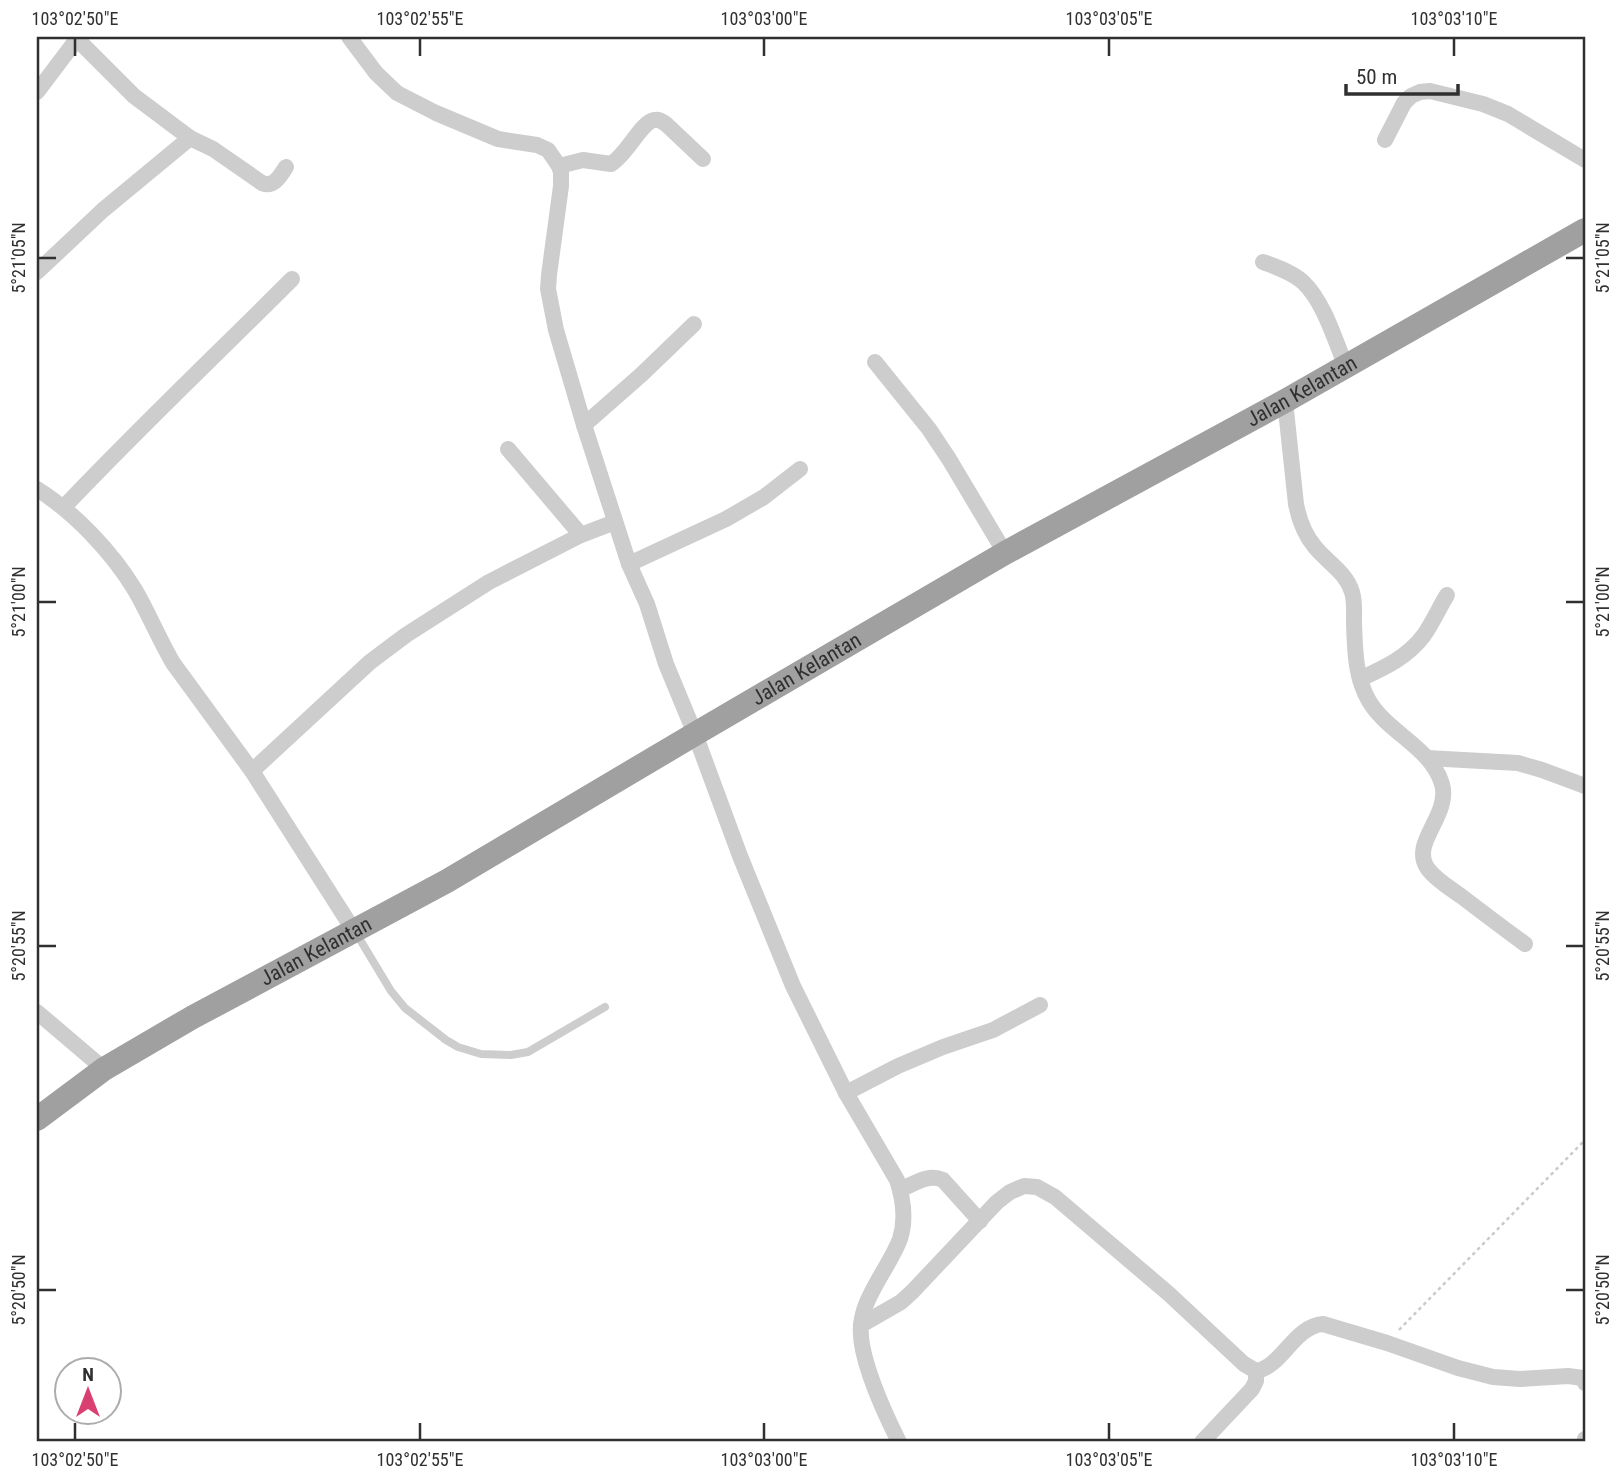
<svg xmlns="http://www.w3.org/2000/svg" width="1622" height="1479" font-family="'Roboto Condensed',sans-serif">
  <rect width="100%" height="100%" fill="#fff"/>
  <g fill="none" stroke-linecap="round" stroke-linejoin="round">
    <polyline stroke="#cacaca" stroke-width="2.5" stroke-dasharray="3.5 3.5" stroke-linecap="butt" points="1399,1330 1585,1140"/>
    <polyline stroke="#cdcdcd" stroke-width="8" points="356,933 391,991 405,1008 446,1040 458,1047 481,1054 511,1055 528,1052 605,1007"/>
    <g stroke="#cdcdcd" stroke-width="16">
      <path d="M349,37L376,73L397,93L436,113L498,139L537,145L548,150L559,166L561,172V186L549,275L548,289L556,330L584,425L629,564L647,604L666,664L695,734L740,856L793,986L846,1093L897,1180C903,1198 906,1220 900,1239C894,1255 883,1271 875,1286C868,1299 862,1311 861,1326C858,1356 885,1414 899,1442"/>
      <path d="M37,92L74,43L80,42L134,96L190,138L213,149L262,183C274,188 280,176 286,167"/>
      <polyline points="1385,140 1404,103 1411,96 1420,92 1430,91 1483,104 1508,114 1585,160"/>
      <path d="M559,166L583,160L611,164C627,154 638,128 651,121C658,118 662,121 667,125L703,159"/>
      <path d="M1263,262C1276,267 1292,272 1303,282C1324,302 1335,340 1346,367"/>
      <polyline points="37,272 103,210 190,138"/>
      <polyline points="875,362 929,429 949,459 1005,553"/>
      <path d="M1285,401L1296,504C1299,520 1304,534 1315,547C1327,562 1346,572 1352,592C1355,602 1354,613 1354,623C1355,650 1355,677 1369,701C1388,733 1431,747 1442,784C1451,816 1409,843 1428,869C1436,880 1450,888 1461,896C1482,912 1503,928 1525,944"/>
      <polyline points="584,425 641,375 694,324"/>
      <polyline points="508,449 581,535"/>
      <path d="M37,489C74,512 112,552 135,590C149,614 159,639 173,663L252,771L354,931"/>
      <path d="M64,507C138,429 216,355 292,279"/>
      <polyline points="629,564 726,519 764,497 800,469"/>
      <path d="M1360,679C1384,668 1408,657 1424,635C1433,622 1439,608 1447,595"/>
      <polyline points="1427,758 1518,763 1542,770 1585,786"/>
      <polyline points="252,771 370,662 406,635 489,582 581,535 615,522"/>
      <polyline points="37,1012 104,1069"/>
      <polyline points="846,1093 898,1066 943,1047 993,1030 1040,1005"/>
      <path d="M900,1190C914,1184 928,1173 943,1180L980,1221"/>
      <path d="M861,1325L901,1302L912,1292L997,1202L1010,1192L1024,1186L1037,1187L1055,1197L1169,1294L1244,1364L1256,1371C1282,1367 1294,1326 1323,1324L1387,1343L1458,1368L1493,1377L1520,1379L1568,1376L1583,1378L1585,1383"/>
      <polyline points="1202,1442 1252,1389 1256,1381 1256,1371"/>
      <polyline points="1585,1442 1585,1439"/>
    </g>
    <path stroke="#a0a0a0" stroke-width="24" id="s1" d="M37,1119L104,1069L193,1017L447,881L695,734L1005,553L1285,401L1585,230"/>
  </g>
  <path fill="none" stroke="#303030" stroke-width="2.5" d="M75,38V56M420,38V56M764,38V56M1109,38V56M1454,38V56M38,258H56M1566,258H1584M38,602H56M1566,602H1584M38,946H56M1566,946H1584M38,1290H56M1566,1290H1584M75,1423V1440M420,1423V1440M764,1423V1440M1109,1423V1440M1454,1423V1440"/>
  <g text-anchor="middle" stroke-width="7" stroke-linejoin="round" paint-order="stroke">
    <g font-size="21" fill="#303030" stroke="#fff">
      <text dy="7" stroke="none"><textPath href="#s1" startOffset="1460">Jalan Kelantan</textPath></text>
      <text dy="7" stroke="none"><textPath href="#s1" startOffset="892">Jalan Kelantan</textPath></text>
      <text dy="7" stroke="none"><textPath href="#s1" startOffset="326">Jalan Kelantan</textPath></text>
    </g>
  </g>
  <rect width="1622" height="1479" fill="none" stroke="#ffffff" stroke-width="77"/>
  <g transform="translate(88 1391)"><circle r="33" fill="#ffffff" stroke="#acacac" stroke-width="2"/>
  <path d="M0-5L12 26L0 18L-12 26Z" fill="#d94071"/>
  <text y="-10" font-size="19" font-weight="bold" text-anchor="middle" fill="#303030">N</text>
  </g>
  <path d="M1346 84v10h112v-10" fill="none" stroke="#303030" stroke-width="3.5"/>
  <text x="1356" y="84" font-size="21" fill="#303030" stroke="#ffffff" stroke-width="5" paint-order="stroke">50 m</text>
  <rect x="38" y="38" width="1546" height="1402" fill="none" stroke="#303030" stroke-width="2.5"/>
  <g font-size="18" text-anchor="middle" fill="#303030">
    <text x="75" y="25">103°02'50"E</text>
    <text x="420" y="25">103°02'55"E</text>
    <text x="764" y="25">103°03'00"E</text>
    <text x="1109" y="25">103°03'05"E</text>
    <text x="1454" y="25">103°03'10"E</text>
    <text transform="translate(19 258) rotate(-90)" y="6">5°21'05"N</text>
    <text transform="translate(1603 258) rotate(-90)" y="6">5°21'05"N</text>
    <text transform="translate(19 602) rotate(-90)" y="6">5°21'00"N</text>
    <text transform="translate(1603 602) rotate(-90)" y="6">5°21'00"N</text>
    <text transform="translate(19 946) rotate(-90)" y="6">5°20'55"N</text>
    <text transform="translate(1603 946) rotate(-90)" y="6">5°20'55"N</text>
    <text transform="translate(19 1290) rotate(-90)" y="6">5°20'50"N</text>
    <text transform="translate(1603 1290) rotate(-90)" y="6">5°20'50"N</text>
    <text x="75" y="1466">103°02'50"E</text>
    <text x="420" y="1466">103°02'55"E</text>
    <text x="764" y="1466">103°03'00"E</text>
    <text x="1109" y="1466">103°03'05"E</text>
    <text x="1454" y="1466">103°03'10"E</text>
  </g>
</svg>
